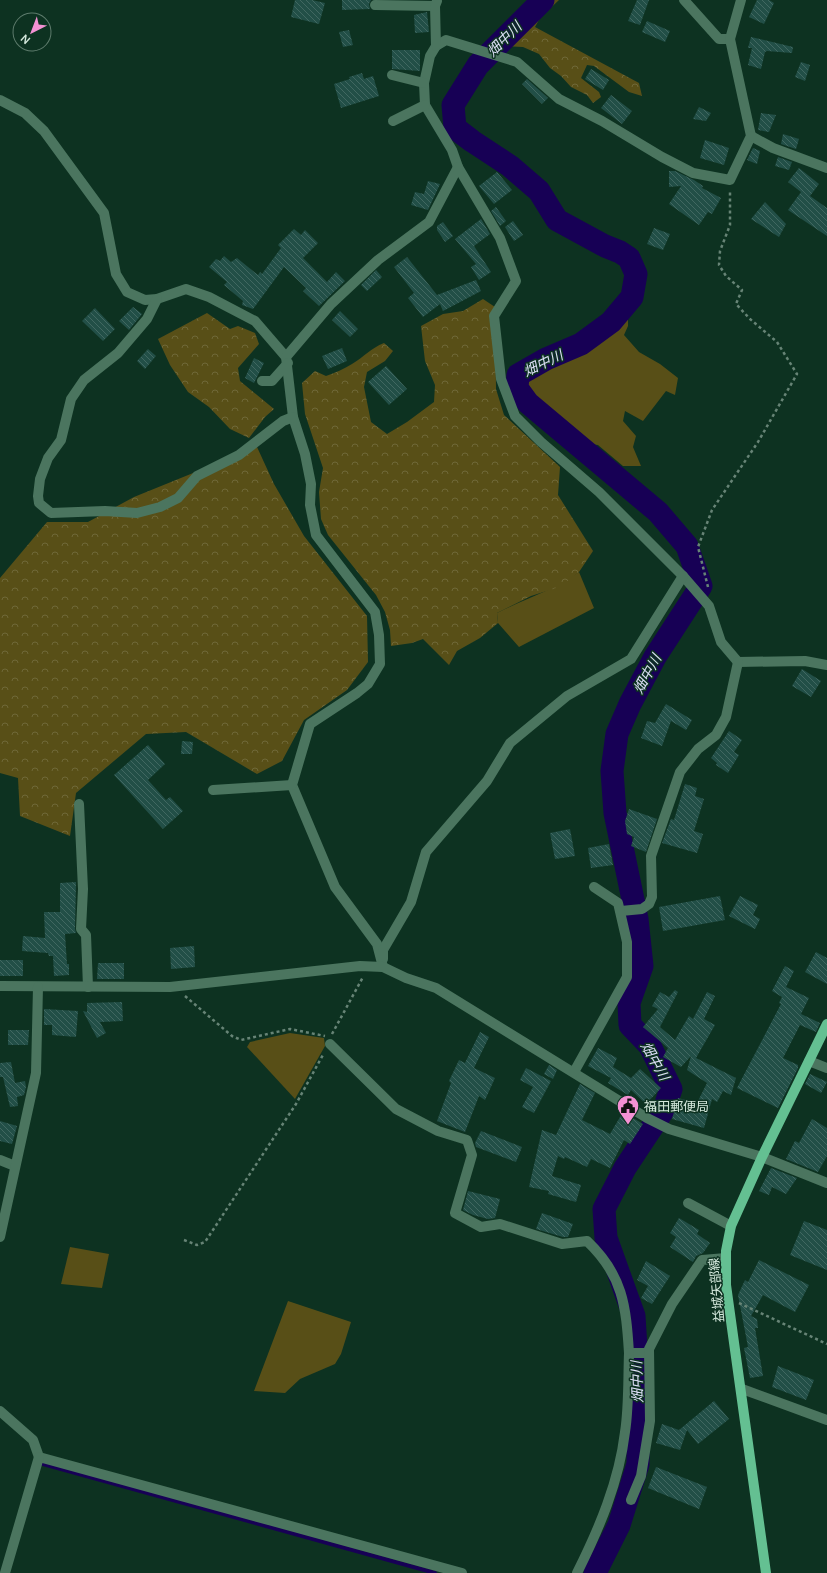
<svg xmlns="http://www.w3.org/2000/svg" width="827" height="1573" font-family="Manrope,'Noto Sans JP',sans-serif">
  <defs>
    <pattern id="forest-crowns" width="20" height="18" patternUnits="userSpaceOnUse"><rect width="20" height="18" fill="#584f17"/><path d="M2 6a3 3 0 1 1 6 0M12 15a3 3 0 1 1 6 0" fill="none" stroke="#6f6838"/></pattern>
    <pattern id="building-back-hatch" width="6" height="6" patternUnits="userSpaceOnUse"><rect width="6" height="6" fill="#224f47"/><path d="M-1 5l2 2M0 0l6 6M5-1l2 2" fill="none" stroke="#416861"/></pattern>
  </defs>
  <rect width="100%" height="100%" fill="#0d3221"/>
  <g fill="#584f17">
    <polygon points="628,317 628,326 624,335 639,352 660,364 678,378 675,395 666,391 643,421 625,411 623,421 636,436 633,447 641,466 623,466 598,445 583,443 530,400 520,388 523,377 608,332 623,318"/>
    <path d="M579,572L594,608L519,647L498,623L497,613C525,599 554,590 579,572Z"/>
    <polygon points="290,1033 324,1038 325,1046 295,1099 247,1047 250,1042"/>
    <polygon points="70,1247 109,1254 102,1288 61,1284"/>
    <polygon points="288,1301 351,1322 341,1354 335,1364 300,1379 285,1393 254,1391"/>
  </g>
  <g fill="url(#forest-crowns)">
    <polygon points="547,0 559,0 540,18 535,27 639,83 642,96 629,92 594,66 587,65 581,78 599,92 601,97 593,103 587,95 571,87 561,76 550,68 539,54 523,47 503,46"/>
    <path d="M483,299L495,307L496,389L504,415L560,467L558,495L593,551L579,572L569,580L556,588L531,596L497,613L498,623L480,638L457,651L449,665L423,639L412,643L391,646L390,630L385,612L376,595L328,535L321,519L319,492L323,468L305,414L302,383L315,371L326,376C335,373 344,369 352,364C364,357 371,348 384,343L393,351L385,361L367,372L364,387L371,422L387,434L407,422L434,402L435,385L425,361L421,326L443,314L463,311Z"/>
    <polygon points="207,313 230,329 238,326 255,333 259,344 238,368 240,381 274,409 265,417 249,438 230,429 209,407 188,392 170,365 158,339"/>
    <polygon points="257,447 274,484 304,536 367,616 368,662 347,690 304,720 282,761 257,774 186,732 146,734 76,793 70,836 20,816 18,778 0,773 0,578 47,522 88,522 134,497"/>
  </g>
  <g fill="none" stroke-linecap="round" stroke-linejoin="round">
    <polyline stroke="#170055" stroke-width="4" points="43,1464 435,1573"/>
    <polyline stroke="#170055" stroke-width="23" points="543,0 478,65 453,105 455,128 472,141 510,166 539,191 557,220 605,246 620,252 629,258 636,274 632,297 611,322 581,344 546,359 518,375 517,388 528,403 658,512 687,546 701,586 655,657 630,704 617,734 612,771 615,813 637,919 642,966 629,1003 630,1025 650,1046 671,1089 664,1109 625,1168 604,1209 606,1238 634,1316 638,1380 638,1464 619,1525 595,1573"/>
  </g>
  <g fill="url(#building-back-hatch)">
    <polygon points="295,0 312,0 325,3 319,24 291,17"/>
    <polygon points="342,0 371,0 369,4 370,9 342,10"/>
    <polygon points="637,0 649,0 640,25 628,21"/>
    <polygon points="757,0 769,0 774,3 764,24 749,17"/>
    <polygon points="427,12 429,32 415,33 414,15"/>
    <polygon points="647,21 670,31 665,42 642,32"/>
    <polygon points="349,30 353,45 343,47 339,32"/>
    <polygon points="751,37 793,47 792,53 767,51 765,52 761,69 748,65 752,48 748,48"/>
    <polygon points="392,50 420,50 420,71 392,69"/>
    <polygon points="801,62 810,65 805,81 795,77"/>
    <polygon points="591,69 609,80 603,90 585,79"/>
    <polygon points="362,73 364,79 373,76 379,96 341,108 334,84 350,79 349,77"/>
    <polygon points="527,79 548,98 542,104 522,84"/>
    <polygon points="611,95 632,111 622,124 601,108"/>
    <polygon points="699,107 711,113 706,121 693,119"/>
    <polygon points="761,113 776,115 769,132 758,130"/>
    <polygon points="783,134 799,139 796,149 781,144"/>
    <polygon points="705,140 729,148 724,165 700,158"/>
    <polygon points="753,148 760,151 757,164 747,160"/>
    <polygon points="778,157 792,162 789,170 775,166"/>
    <polygon points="799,168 819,184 810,196 827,208 827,236 788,210 801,192 788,182"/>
    <polygon points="669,171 675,171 694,180 703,186 702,188 721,198 712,214 708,212 699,225 669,204 681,186 669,187"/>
    <polygon points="497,172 512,190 494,204 479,186"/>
    <polygon points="428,181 440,184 428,210 411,205 415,192 424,194"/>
    <polygon points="765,202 786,224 779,237 751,219"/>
    <polygon points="496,207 506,221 500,226 491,211"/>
    <polygon points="481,219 490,234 474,246 491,272 479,280 471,267 476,264 455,239"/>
    <polygon points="513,221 523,235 514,241 505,227"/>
    <polygon points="443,222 453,236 445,242 437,230 437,226"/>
    <polygon points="654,228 670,234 663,250 647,244"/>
    <polygon points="294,229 301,235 305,230 318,243 303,258 327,282 336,272 345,281 319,306 303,291 306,288 284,267 253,309 242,305 243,301 224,285 227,282 209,267 216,259 220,261 224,256 231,262 237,258 258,275 260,272 262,274 281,248 278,245"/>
    <polygon points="407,257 437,295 476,280 481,291 443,311 440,304 423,317 408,298 414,293 394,267"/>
    <polygon points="376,270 382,277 367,291 361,285"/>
    <polygon points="133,307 142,314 129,330 119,321"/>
    <polygon points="95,308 115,329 103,341 82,321"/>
    <polygon points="340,311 358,329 350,337 332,320"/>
    <polygon points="342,348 347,361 328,369 322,356"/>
    <polygon points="148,349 156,356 145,369 137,361"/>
    <polygon points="254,358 264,363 254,383 245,378"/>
    <polygon points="386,366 407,389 389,405 368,382"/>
    <polygon points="802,669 821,681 811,697 792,686"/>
    <polygon points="666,704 692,720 686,730 671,721 662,746 641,738 647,721 655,723"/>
    <polygon points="729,731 742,740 734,752 739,755 728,773 716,765 717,763 711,758"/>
    <polygon points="182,741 193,742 192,754 181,754"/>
    <polygon points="148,745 165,764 148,780 166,800 170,797 183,811 163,829 114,775"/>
    <polygon points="685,784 697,788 695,796 704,799 694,831 703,834 697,853 662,843 671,819 674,820"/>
    <polygon points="629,809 657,819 646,852 631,846 634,837 627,834 625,821"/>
    <polygon points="570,829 575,856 555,859 550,833"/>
    <polygon points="609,844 613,865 591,868 588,848"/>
    <polygon points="76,882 75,929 76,933 65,934 67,964 69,964 69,975 54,976 53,956 49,956 48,953 22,951 23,936 45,938 44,912 60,912 60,883"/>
    <polygon points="720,896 725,920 663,931 659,907"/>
    <polygon points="740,896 758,905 753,915 760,919 755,929 729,916"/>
    <polygon points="194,946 195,967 171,969 170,948"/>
    <polygon points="816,952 827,958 827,984 805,972"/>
    <rect x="0" y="960" width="23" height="16"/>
    <polygon points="98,963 124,963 124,979 97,979"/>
    <polygon points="785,966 794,971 786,987 809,998 801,1014 820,1023 816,1032 800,1025 783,1058 798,1065 798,1068 778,1108 737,1088 781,1004 779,1003 782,997 772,991"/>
    <polygon points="675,990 678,992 660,1027 675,1040 689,1016 693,1019 707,992 715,996 704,1019 715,1025 696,1058 736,1078 731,1095 723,1091 717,1102 712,1099 704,1128 672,1119 678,1098 697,1103 707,1083 687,1070 691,1056 681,1067 663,1057 668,1048 643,1027 658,1009 652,1006 660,992 669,997"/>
    <polygon points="122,1002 123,1021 100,1022 106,1033 97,1038 83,1011 87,1012 87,1003"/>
    <polygon points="44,1009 78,1011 76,1037 52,1035 52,1025 44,1025"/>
    <polygon points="8,1030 29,1030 28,1045 8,1045"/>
    <polygon points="480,1032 489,1037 474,1068 495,1078 485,1100 479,1096 465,1132 437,1121 451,1083 449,1081 459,1060 465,1063"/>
    <polygon points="598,1048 617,1058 613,1067 631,1078 640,1069 661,1088 646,1104 631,1090 628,1095 608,1083 611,1078 588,1066"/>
    <polygon points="11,1062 15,1083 25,1081 26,1087 24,1095 17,1097 18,1106 10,1107 3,1077 0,1077 0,1063"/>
    <polygon points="549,1065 557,1070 553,1079 544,1074"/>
    <polygon points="526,1068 551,1081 534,1113 522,1107 533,1087 520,1080"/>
    <polygon points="810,1074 827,1082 821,1093 805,1084"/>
    <polygon points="580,1084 595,1093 582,1120 610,1134 623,1112 643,1124 630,1144 624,1140 610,1168 591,1159 587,1167 565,1157 564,1159 558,1156 552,1176 581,1185 576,1202 548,1194 549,1191 529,1187 542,1130 556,1135"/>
    <polygon points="812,1119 827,1128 827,1156 818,1172 786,1159 795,1141 799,1143"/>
    <polygon points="0,1121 17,1126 12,1144 0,1141"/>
    <polygon points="481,1131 522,1147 516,1162 476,1147 475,1143"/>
    <polygon points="771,1168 797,1178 786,1194 772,1187 769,1195 759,1191"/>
    <polygon points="468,1191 500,1199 495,1218 488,1219 473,1215 463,1210"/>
    <polygon points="542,1213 573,1224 568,1237 563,1237 536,1229"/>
    <polygon points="679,1218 699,1230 697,1234 710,1243 703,1253 696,1256 693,1262 670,1247 676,1237 670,1233"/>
    <polygon points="804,1221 827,1230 827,1270 790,1255"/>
    <polygon points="759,1260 809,1285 795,1312 763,1295 751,1316 757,1319 758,1328 755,1328 763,1376 750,1378 744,1348 748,1347 738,1295 745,1280 748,1282"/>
    <polygon points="646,1261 670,1276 652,1304 641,1298 648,1286 637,1280"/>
    <polygon points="778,1366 814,1380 806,1400 772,1387"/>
    <polygon points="714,1401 729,1419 698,1444 687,1430 680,1450 656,1443 662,1424 679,1430"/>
    <polygon points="656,1467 707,1487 699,1509 648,1488"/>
  </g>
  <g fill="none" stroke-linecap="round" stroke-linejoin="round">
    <g stroke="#678476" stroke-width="2.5" stroke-dasharray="3 3" stroke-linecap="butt">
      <polyline points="708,587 698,547 712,510 758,442 797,374 777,342 750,319 736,304 742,290 726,276 719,265 720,251 730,225 730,191"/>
      <polyline points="185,996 232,1036 241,1040 290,1029 325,1036"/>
      <polyline points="332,1034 363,977"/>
      <polyline points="184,1240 197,1245 205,1242 296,1104 324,1053"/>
      <polyline points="739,1303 827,1344"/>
    </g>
    <g stroke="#4b755f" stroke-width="10">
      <polyline points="684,0 719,39 730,39"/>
      <polyline points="741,0 730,39 751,136 730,180 693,173 662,157 602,121 559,99 517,62 446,40 436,46 430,56 424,83 425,105 452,150 458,167 500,238 516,281 494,316 501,379 515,416 541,442 599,492 683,576 709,606 721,642 738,662 805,661 827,665"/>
      <polyline points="375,5 435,6"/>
      <polyline points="436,46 435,6 437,1"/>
      <polyline points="392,75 424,83"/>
      <polyline points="0,100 25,113 44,131 104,213 116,274 127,292 145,300 157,299 186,289 209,297 255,321 286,357 293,417 305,454 311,484 310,505 316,535 375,612 379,635 380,664 368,684 357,693 310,724 292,785 335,887 377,944 383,967"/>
      <polyline points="393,121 425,105"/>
      <polyline points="751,136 773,148 827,168"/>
      <polyline points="157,299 147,319 118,353 84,380 71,399 61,440 48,458 40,479 38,496 39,503 51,513 105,511 137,513 160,507 178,498 197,476 239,455 283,421 293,417"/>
      <polyline points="286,357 331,304 378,260 429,222 458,167"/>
      <polyline points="262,381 272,381 288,363"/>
      <polyline points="213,790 292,785"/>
      <polyline points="79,804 83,889 81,929 86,935 88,987"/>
      <polyline points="621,911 642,909 649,904 652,897 651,856 680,772 698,749 716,735 726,717 738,662"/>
      <polyline points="383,959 383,950 411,902 426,852 487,781 510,743 567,696 631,659 683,576"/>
      <polyline points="0,986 170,987 360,966 383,967 406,978 436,988 647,1118 669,1129 762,1157 827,1183"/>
      <path d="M330,1044L396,1109L438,1131L467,1140L472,1155L455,1213L481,1227L500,1224L562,1244L587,1241C623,1275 626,1306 629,1353H649"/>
      <polyline points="809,1061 827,1068"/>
      <polyline points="574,1072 627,977 627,942 618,903 594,887"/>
      <polyline points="0,1160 15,1166"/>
      <polyline points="688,1203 731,1226"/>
      <polyline points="0,1237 36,1073 38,987"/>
      <polyline points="742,1389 827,1420"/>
      <polyline points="0,1411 33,1440 39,1457 462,1573"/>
      <polyline points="631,1500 641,1476 650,1421 649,1349 672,1304 702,1260 726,1258"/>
      <polyline points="5,1573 39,1457"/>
      <path d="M577,1573C599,1529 619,1482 625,1432C629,1407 628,1379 629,1353"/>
    </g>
    <polyline stroke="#64c092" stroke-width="10" points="766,1573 726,1285 726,1251 731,1226 762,1157 827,1024"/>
  </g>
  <defs>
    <g id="civic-pin" transform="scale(1.15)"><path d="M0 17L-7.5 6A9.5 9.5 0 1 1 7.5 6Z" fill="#f491d4" stroke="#0d3221"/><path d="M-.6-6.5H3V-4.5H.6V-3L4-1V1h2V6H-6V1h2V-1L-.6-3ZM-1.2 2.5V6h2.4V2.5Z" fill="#111"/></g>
  </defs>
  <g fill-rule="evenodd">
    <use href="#civic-pin" x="628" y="1106"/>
  </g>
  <g text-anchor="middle" stroke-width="3" stroke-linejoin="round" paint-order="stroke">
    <g font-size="13" fill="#d4e8dc" stroke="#0d3221" text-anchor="start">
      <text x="644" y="1111">福田郵便局</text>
    </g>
    <g font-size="13" fill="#d4e8dc" stroke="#0d3221">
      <text transform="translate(716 1290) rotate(-95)" y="5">益城矢部線</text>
    </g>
    <g font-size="14" font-style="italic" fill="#dee0f8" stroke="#0d3221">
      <text transform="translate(504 39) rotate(-45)" y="5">畑中川</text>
      <text transform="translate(543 363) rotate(-26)" y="5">畑中川</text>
      <text transform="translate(647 674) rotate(-61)" y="5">畑中川</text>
      <text transform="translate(655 1061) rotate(60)" y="5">畑中川</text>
      <text transform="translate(637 1382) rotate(-92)" y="5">畑中川</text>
    </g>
  </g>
  <g transform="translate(32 32) rotate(222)"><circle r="19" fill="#0d3221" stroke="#5d7b6c"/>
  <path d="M0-3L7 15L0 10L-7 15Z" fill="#f491d4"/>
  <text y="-6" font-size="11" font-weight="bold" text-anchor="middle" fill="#d4e8dc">N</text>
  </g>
</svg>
